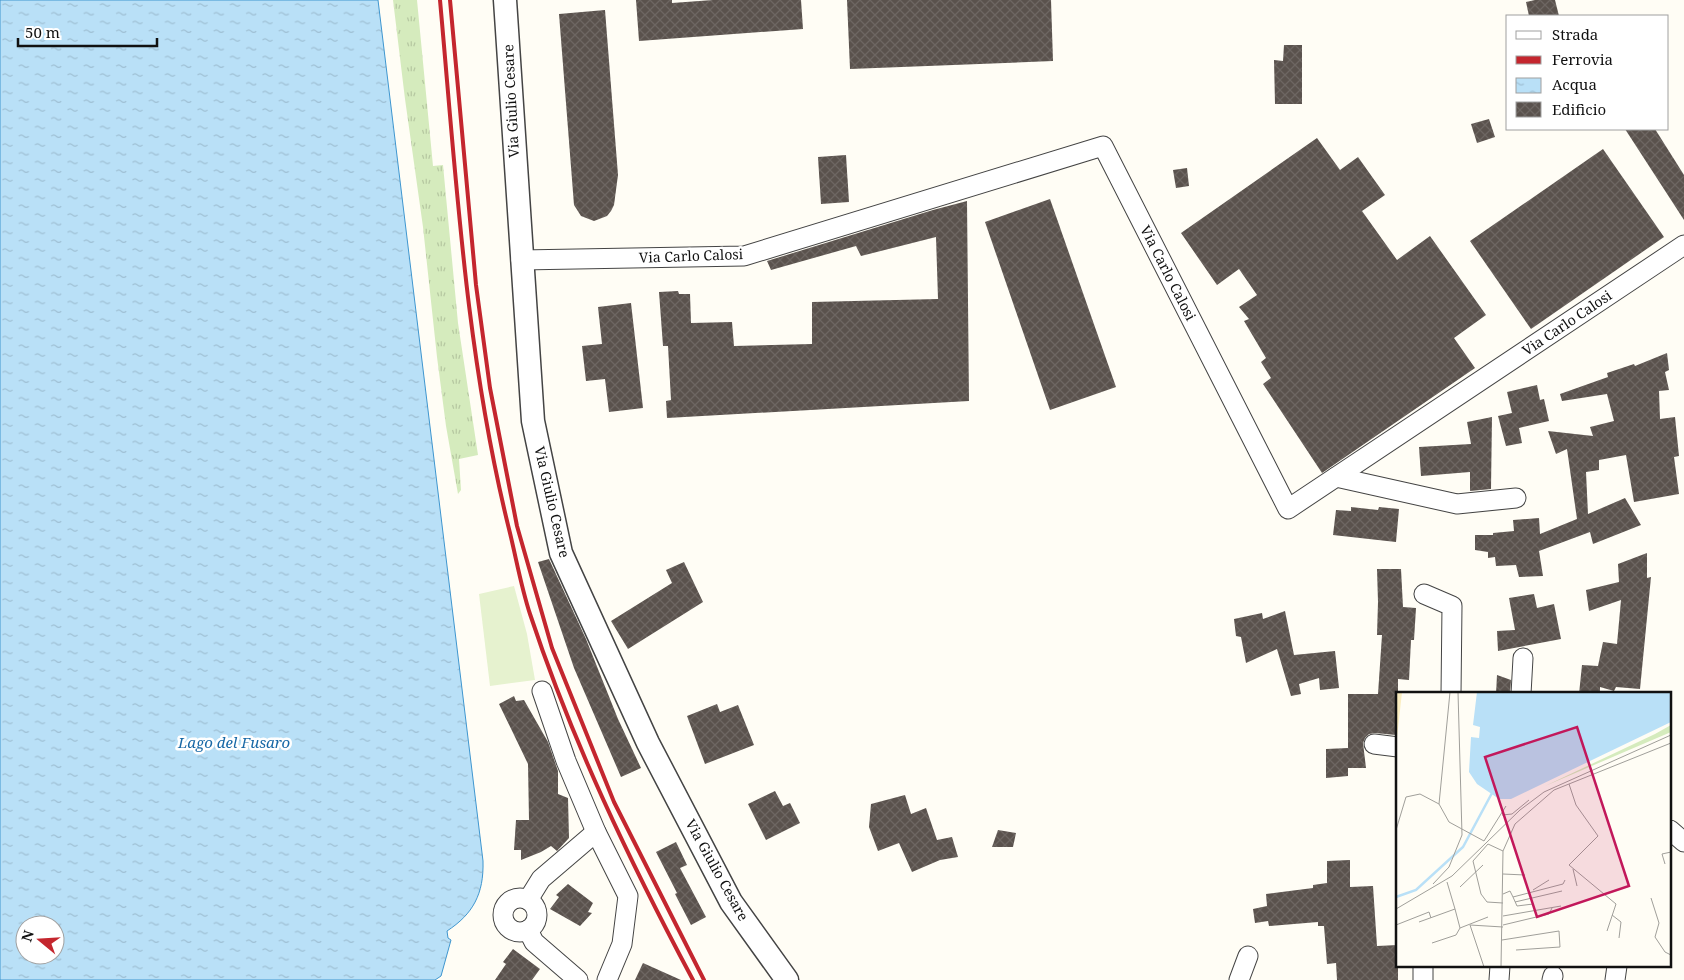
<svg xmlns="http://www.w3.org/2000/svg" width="1684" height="980" font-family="'Noto Serif',serif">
  <defs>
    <pattern id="grass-tufts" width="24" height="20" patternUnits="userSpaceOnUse" patternTransform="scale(1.25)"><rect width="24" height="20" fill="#d5ebbd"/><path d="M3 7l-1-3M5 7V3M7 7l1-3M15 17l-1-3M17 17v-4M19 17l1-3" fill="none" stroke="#b6c8a1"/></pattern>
    <pattern id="water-ripples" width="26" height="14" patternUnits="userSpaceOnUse" patternTransform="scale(1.25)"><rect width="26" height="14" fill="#b9e0f7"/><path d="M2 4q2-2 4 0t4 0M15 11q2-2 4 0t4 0" fill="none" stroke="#9ebfd3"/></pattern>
    <pattern id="building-cross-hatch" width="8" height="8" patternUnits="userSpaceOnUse" patternTransform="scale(1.25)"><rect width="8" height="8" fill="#5a524d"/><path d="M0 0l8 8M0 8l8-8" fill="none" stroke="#6d6662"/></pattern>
  </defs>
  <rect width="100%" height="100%" fill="#fffdf5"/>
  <polygon fill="url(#grass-tufts)" points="393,0 417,0 433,166 443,165 458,323 478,455 459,459 461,490 458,494 446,426 437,357 423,227 405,99"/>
  <polygon fill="#e6f2cf" points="514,586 527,634 535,680 490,686 479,594"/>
  <path fill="url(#water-ripples)" stroke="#3f96cf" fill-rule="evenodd" d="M0,0H378L483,861C484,894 473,914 447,931L448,938L451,940L441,976L435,980H0ZM25,925H55V955H25Z"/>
  <g fill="url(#building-cross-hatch)">
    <polygon points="636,0 672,0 672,3 713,0 801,0 803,29 639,41"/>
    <polygon points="847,0 1051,0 1053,61 850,69"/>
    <polygon points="1535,0 1555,0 1559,16 1529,16 1526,2"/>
    <polygon points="605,10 618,175 614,205 611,211 607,216 594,221 581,216 574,205 559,14"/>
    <polygon points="1284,45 1302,45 1302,104 1275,104 1274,60 1283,61"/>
    <polygon points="1489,119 1495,137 1477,143 1471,124"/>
    <polygon points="1625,129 1655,129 1684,175 1684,220"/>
    <polygon points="1317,138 1340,170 1358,157 1385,195 1362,211 1397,260 1430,236 1486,315 1454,338 1475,368 1322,473 1263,384 1271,378 1261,362 1266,358 1244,321 1249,319 1239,307 1257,295 1239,269 1217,285 1181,233"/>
    <polygon points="1603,149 1664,237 1531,329 1470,241"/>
    <polygon points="846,155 849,202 821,204 818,157"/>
    <polygon points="1187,168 1189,186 1176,188 1173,170"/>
    <polygon points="1050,199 1116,387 1050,410 985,222"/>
    <polygon points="967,201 969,401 667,418 666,401 671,400 668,346 663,346 659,292 678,291 679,294 690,294 691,323 732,322 734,346 812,344 812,302 938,299 936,237 861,256 856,246 771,270 767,261 933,210"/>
    <polygon points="631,303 643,408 609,412 605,379 586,381 582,346 602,344 598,307"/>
    <polygon points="1667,353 1669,370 1665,372 1669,390 1659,391 1660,419 1675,417 1679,456 1674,457 1679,494 1634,502 1626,455 1599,460 1599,470 1586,472 1588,514 1625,498 1641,525 1593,544 1590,532 1539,551 1543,576 1519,577 1516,565 1496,566 1495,557 1488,558 1488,552 1475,550 1475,535 1493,535 1493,533 1514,531 1513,520 1539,518 1540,534 1577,519 1567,449 1556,454 1548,431 1593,436 1590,427 1614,421 1607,394 1562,401 1560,394 1608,377 1607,373 1634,364 1635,366"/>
    <polygon points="1537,385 1540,400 1544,399 1549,421 1519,428 1522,443 1506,446 1498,416 1512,413 1507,392"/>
    <polygon points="1492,417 1491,489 1470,491 1470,472 1421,476 1419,447 1471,444 1467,422"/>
    <polygon points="1351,507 1378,510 1379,507 1399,509 1396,542 1333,535 1336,510 1351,511"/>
    <polygon points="1647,553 1647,578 1651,577 1640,689 1616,687 1614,691 1600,687 1600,694 1579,694 1582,665 1598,666 1603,642 1617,644 1621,600 1589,611 1586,590 1619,582 1618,564"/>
    <polygon points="549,559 586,639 618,719 641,768 621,777 574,668 538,562"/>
    <polygon points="684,562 703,602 628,649 611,621 672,583 666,570"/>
    <polygon points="1377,569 1401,569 1403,607 1416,608 1414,640 1411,640 1409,680 1398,679 1398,732 1396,732 1396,735 1375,733 1369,734 1365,738 1363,743 1366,768 1348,768 1348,776 1326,778 1326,749 1348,748 1348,694 1378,694 1382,635 1377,635 1378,602"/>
    <polygon points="1534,594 1537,608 1554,604 1561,639 1498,651 1497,631 1515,630 1509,598"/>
    <polygon points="1285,611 1294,655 1335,651 1339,688 1320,690 1319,678 1299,684 1301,694 1291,696 1277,649 1246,663 1241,637 1236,636 1234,619 1262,613 1263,619"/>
    <polygon points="1497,675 1511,680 1510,694 1496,694"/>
    <polygon points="514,696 516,701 524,700 548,742 558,771 558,794 568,798 569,838 557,851 551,846 541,852 521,860 521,850 514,850 516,820 529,820 528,764 499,704"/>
    <polygon points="717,704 720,712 738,705 754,745 705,764 687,716"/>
    <polygon points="775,791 783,806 790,803 800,823 766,840 748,804"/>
    <polygon points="905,795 911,814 926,808 937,840 952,837 958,857 940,860 912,872 899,843 878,851 869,827 871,804"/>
    <polygon points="998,830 1016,833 1013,847 992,847"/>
    <polygon points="676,842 687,865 680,868 706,917 691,925 675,894 677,893 656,852"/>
    <polygon points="1350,860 1350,887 1373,886 1377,946 1398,945 1398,980 1337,980 1336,963 1327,964 1324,926 1318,926 1318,922 1269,926 1268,921 1255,923 1253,909 1267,906 1266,894 1313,888 1313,885 1327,883 1327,861"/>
    <polygon points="568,884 593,903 588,912 592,913 580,926 550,909 559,897 556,895"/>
    <polygon points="513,949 540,969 532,980 495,980 506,964 503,962"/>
    <polygon points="643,963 681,980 635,980"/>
  </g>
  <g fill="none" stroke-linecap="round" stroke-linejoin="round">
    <g stroke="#444" stroke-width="21">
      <g id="minor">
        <polyline points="521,260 744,256 1103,146 1288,509 1684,245"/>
        <polyline points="1336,477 1457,504 1516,498"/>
        <polyline points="1424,594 1452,606 1451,694"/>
        <polyline points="542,691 566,761 596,832 628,896 622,944 607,980"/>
        <polyline points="1521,694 1523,658"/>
        <polyline points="1374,744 1398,747"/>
        <polyline points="1670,830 1684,842"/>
        <circle cx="520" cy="915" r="17"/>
        <polyline points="528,900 541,879 596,832"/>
        <polyline points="528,930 534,942 578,980"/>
        <polyline points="1423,966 1423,980"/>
        <polyline points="1239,980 1248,956"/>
        <polyline points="1499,980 1500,966"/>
        <polyline points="1552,980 1553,976"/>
        <polyline points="1615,980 1617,966"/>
      </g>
    </g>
    <g stroke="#444" stroke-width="25">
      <polyline id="tertiary" points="505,0 533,421 561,553 648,743 731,902 787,980"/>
    </g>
    <use href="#minor" stroke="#fff" stroke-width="19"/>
    <use href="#tertiary" stroke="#fff" stroke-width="22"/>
    <g stroke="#c4262e" stroke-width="4">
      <path d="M440,0C456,177 466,356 509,529C516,557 521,587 530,614C572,741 630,862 693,980"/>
      <polyline points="450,0 476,285 490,388 517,526 552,648 614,802 704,980"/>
    </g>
  </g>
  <g text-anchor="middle" stroke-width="5" stroke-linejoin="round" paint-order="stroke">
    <g font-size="14" fill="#111" stroke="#fff">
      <text transform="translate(511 101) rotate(-93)" y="5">Via Giulio Cesare</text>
      <text transform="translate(691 256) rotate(-2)" y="5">Via Carlo Calosi</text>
      <text transform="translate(1168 273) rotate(63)" y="5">Via Carlo Calosi</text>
      <text transform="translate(1567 323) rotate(-34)" y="5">Via Carlo Calosi</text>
      <text transform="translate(552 502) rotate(77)" y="5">Via Giulio Cesare</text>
      <text transform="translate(717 870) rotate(61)" y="5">Via Giulio Cesare</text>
    </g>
    <g font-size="15" font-style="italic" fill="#1768a6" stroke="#fff">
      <text x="234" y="748">Lago del Fusaro</text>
    </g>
  </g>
  <g transform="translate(1396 692)">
    <rect width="275" height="275" fill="#fffdf5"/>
    <path d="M275,33V40L149,94L259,42Z" fill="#d5ebbd"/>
    <path d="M0,0H6L0,55Z" fill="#fbeec1"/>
    <path d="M81,0H275V30L115,107H103L81,92L73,80L75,45L83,46L84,35L77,33Z" fill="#b9e0f7"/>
    <path fill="none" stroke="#b9e0f7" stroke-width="2.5" d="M0,205L20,198L67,155L96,101"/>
    <path fill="none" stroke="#a09f9a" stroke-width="1" d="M54,0L43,112L53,130L88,149L110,114M173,92L180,113L202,144L173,173L220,212L211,239M106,123L116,122L133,108M0,138L10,105L24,102L43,112M107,159L92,152L77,169L85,202L91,210L107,211M269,172L266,162L275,160M177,177L181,194M107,182L129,183M37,192L53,175L66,143L62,0M64,195L87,173M137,198L153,188M107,202L114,199L117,205L167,192L169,188M117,205L121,214L137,212M255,206L263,231L259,245L269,260L275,263M119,210L166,199M0,217L56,184L124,118L148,100L275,43M59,217L64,236M216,223L225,230L223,246M107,224L165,214M23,230L59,217L51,190M0,233L33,220L35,226M107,233L153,222L156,216M106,248L163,239L164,255L120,258M36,251L60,243L64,236L92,225M88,275L74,233L107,235M105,275L107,159L119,132L158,98L275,51"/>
    <path fill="#c2185b" fill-opacity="0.15" stroke="#c2185b" stroke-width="2.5" d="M181,35L233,194L141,225L89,65Z"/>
    <rect width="275" height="275" fill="none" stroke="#111" stroke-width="2.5"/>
  </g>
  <rect x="1506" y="15" width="162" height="115" fill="#ffffff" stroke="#a0a0a0"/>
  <rect x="1516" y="31" width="25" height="8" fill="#ffffff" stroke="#a0a0a0"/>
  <text x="1552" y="40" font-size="15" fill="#111111">Strada</text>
  <rect x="1516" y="56" width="25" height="8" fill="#c4262e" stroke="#a0a0a0"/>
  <text x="1552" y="65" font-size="15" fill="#111111">Ferrovia</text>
  <rect x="1516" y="78" width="25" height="15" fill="url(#water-ripples)" stroke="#a0a0a0"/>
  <text x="1552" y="90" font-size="15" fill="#111111">Acqua</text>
  <rect x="1516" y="102" width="25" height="15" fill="url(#building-cross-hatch)" stroke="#a0a0a0"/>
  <text x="1552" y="115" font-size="15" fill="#111111">Edificio</text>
  <g transform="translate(40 940) rotate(288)"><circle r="24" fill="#ffffff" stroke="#a0a0a0"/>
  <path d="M0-4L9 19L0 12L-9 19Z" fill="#c4262e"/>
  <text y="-8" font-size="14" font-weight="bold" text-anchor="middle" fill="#111111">N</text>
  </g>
  <path d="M18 38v8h139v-8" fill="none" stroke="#111111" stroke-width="2.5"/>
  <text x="25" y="38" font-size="15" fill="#111111" stroke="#ffffff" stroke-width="4" paint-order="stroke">50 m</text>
</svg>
